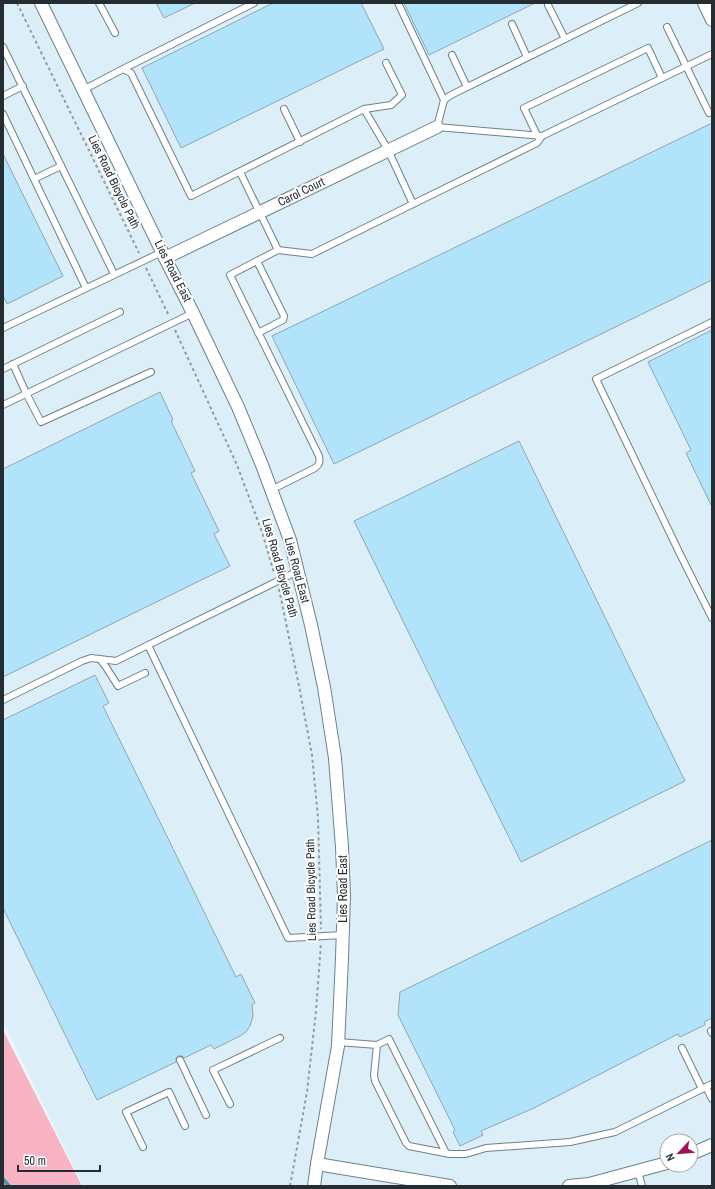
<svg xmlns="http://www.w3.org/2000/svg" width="715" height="1189" font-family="'Archivo Narrow',sans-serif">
  <rect width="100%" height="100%" fill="#eef8fc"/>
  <path fill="#dceff8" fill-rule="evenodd" d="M3,3H712V1186H83L3,1022ZM667,1141H691V1165H667Z"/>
  <polygon fill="#f8b4c5" points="3,1030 82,1186 3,1186"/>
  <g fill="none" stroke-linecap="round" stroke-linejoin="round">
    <polyline stroke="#4d90aa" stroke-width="3.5" points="3,1179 9,1186"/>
  </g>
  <g fill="#b1e4fa" stroke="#90a6b0">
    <polygon points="156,3 195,3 164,18"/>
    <polygon points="273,3 361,3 384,49 181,148 142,68"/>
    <polygon points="404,3 535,3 429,55"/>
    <polygon points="712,123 712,280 334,464 272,336"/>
    <polygon points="3,154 63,276 7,304 3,296"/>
    <polygon points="712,330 712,507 686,453 691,450 648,362"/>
    <polygon points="160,392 173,420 171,421 195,471 191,473 219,531 214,534 230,566 3,677 3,469"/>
    <polygon points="519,441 685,781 521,862 354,521"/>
    <polygon points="95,675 109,703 103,706 236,977 241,974 255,1003 252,1005 253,1016 250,1026 246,1032 240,1036 214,1049 211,1045 184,1058 182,1056 178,1056 176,1058 176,1062 97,1100 3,908 3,720"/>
    <polygon points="712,840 712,1018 704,1022 705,1025 680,1037 678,1034 534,1108 481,1131 483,1135 460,1146 453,1132 455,1130 398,1015 400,992"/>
  </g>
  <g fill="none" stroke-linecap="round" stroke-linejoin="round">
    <g stroke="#6c828b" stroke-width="8">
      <g id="lane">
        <polyline points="99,3 115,33"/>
        <polyline points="398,3 444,100"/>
        <polyline points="638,3 451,95 444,100 437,127 542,136 712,54"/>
        <polyline points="548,5 565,39"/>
        <polyline points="512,24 527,57"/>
        <polyline points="667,27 709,113"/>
        <polyline points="3,47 114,274"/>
        <polyline points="452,55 467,87"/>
        <polyline points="123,69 254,3"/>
        <polyline points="83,90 123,69 131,73 191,196 364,109 391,105 402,95 386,63"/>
        <polyline points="3,96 23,86"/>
        <polyline points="284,109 300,142"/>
        <polyline points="364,109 388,150 413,204 537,143 542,136"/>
        <polyline points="3,114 86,288"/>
        <polyline points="537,135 524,108 648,48 662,78"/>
        <path d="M240,172L278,250L230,275L319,456C320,462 320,464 315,468L271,490"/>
        <polyline points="34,179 61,166"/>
        <polyline points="278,250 312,254 413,204"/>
        <polyline points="257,261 284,316 283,320 258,333"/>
        <polyline points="712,322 596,379 679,552 712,618"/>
        <polyline points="3,328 162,252"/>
        <polyline points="13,364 26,393 41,422 151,372"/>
        <polyline points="3,369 120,312"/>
        <polyline points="3,405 193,313"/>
        <polyline points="148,645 288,938 343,935"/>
        <polyline points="100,659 106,667 118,686 145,673"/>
        <polyline points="3,700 82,661 91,658 116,661 298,571"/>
        <polyline points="711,1031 712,1033"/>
        <polyline points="338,1042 377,1045 374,1075 375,1081 406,1143 409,1146 450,1154 466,1154 486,1148 570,1142 615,1132 706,1087"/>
        <polyline points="377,1045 389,1039 446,1153"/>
        <polyline points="682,1048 702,1089"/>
        <polyline points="180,1060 206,1115"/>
        <polyline points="712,1084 706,1087 712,1099"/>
        <polyline points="230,1104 213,1070 280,1038"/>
        <polyline points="143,1147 126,1112 169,1092 185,1126"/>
        <polyline points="638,1171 642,1186"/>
      </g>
    </g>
    <g stroke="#6c828b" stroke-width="14">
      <g id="street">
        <polyline points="41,3 165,258 193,313 238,407 262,465 290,540 311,625 324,687 335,758 342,847 344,895 342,958 338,1046 317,1164 314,1186"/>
        <polyline points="704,3 712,20"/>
        <polyline points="165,258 437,127"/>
        <polyline points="691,1154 712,1145"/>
        <polyline points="317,1164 450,1186"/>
        <polyline points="569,1186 589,1184 667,1163"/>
      </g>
    </g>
    <g stroke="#929b9f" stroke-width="2" stroke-dasharray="3 3" stroke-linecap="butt">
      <polyline points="17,3 139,253"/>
      <polyline points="146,268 169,316"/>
      <polyline points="175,330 237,465 262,532 274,573"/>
      <polyline points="279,589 299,686 312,755 318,818 321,929"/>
      <polyline points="290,1186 307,1092 316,1011 321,943"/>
    </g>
    <use href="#lane" stroke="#fff" stroke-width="6"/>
    <use href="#street" stroke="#fff" stroke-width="12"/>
  </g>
  <g text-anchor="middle" stroke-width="4" stroke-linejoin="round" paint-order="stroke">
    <g font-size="12" fill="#252d32" stroke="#fff">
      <text transform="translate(114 182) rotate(64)" y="4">Lies Road Bicycle Path</text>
      <text transform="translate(301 192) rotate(-26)" y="4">Carol Court</text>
      <text transform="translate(173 271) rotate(63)" y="4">Lies Road East</text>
      <text transform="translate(280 568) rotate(74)" y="4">Lies Road Bicycle Path</text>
      <text transform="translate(297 570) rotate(75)" y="4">Lies Road East</text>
      <text transform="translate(343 889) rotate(-90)" y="4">Lies Road East</text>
      <text transform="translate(311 890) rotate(-91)" y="4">Lies Road Bicycle Path</text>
    </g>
  </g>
  <rect width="715" height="1189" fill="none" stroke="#252d32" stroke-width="8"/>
  <g transform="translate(679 1153) rotate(244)"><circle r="19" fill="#ffffff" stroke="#a8abad"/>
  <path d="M0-3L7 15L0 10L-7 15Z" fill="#a41151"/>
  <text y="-6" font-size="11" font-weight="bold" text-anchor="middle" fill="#252d32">N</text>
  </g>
  <path d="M18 1165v6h82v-6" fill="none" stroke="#252d32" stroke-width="2"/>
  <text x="24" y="1165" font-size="12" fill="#252d32" stroke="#ffffff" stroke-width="3" paint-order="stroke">50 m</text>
</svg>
